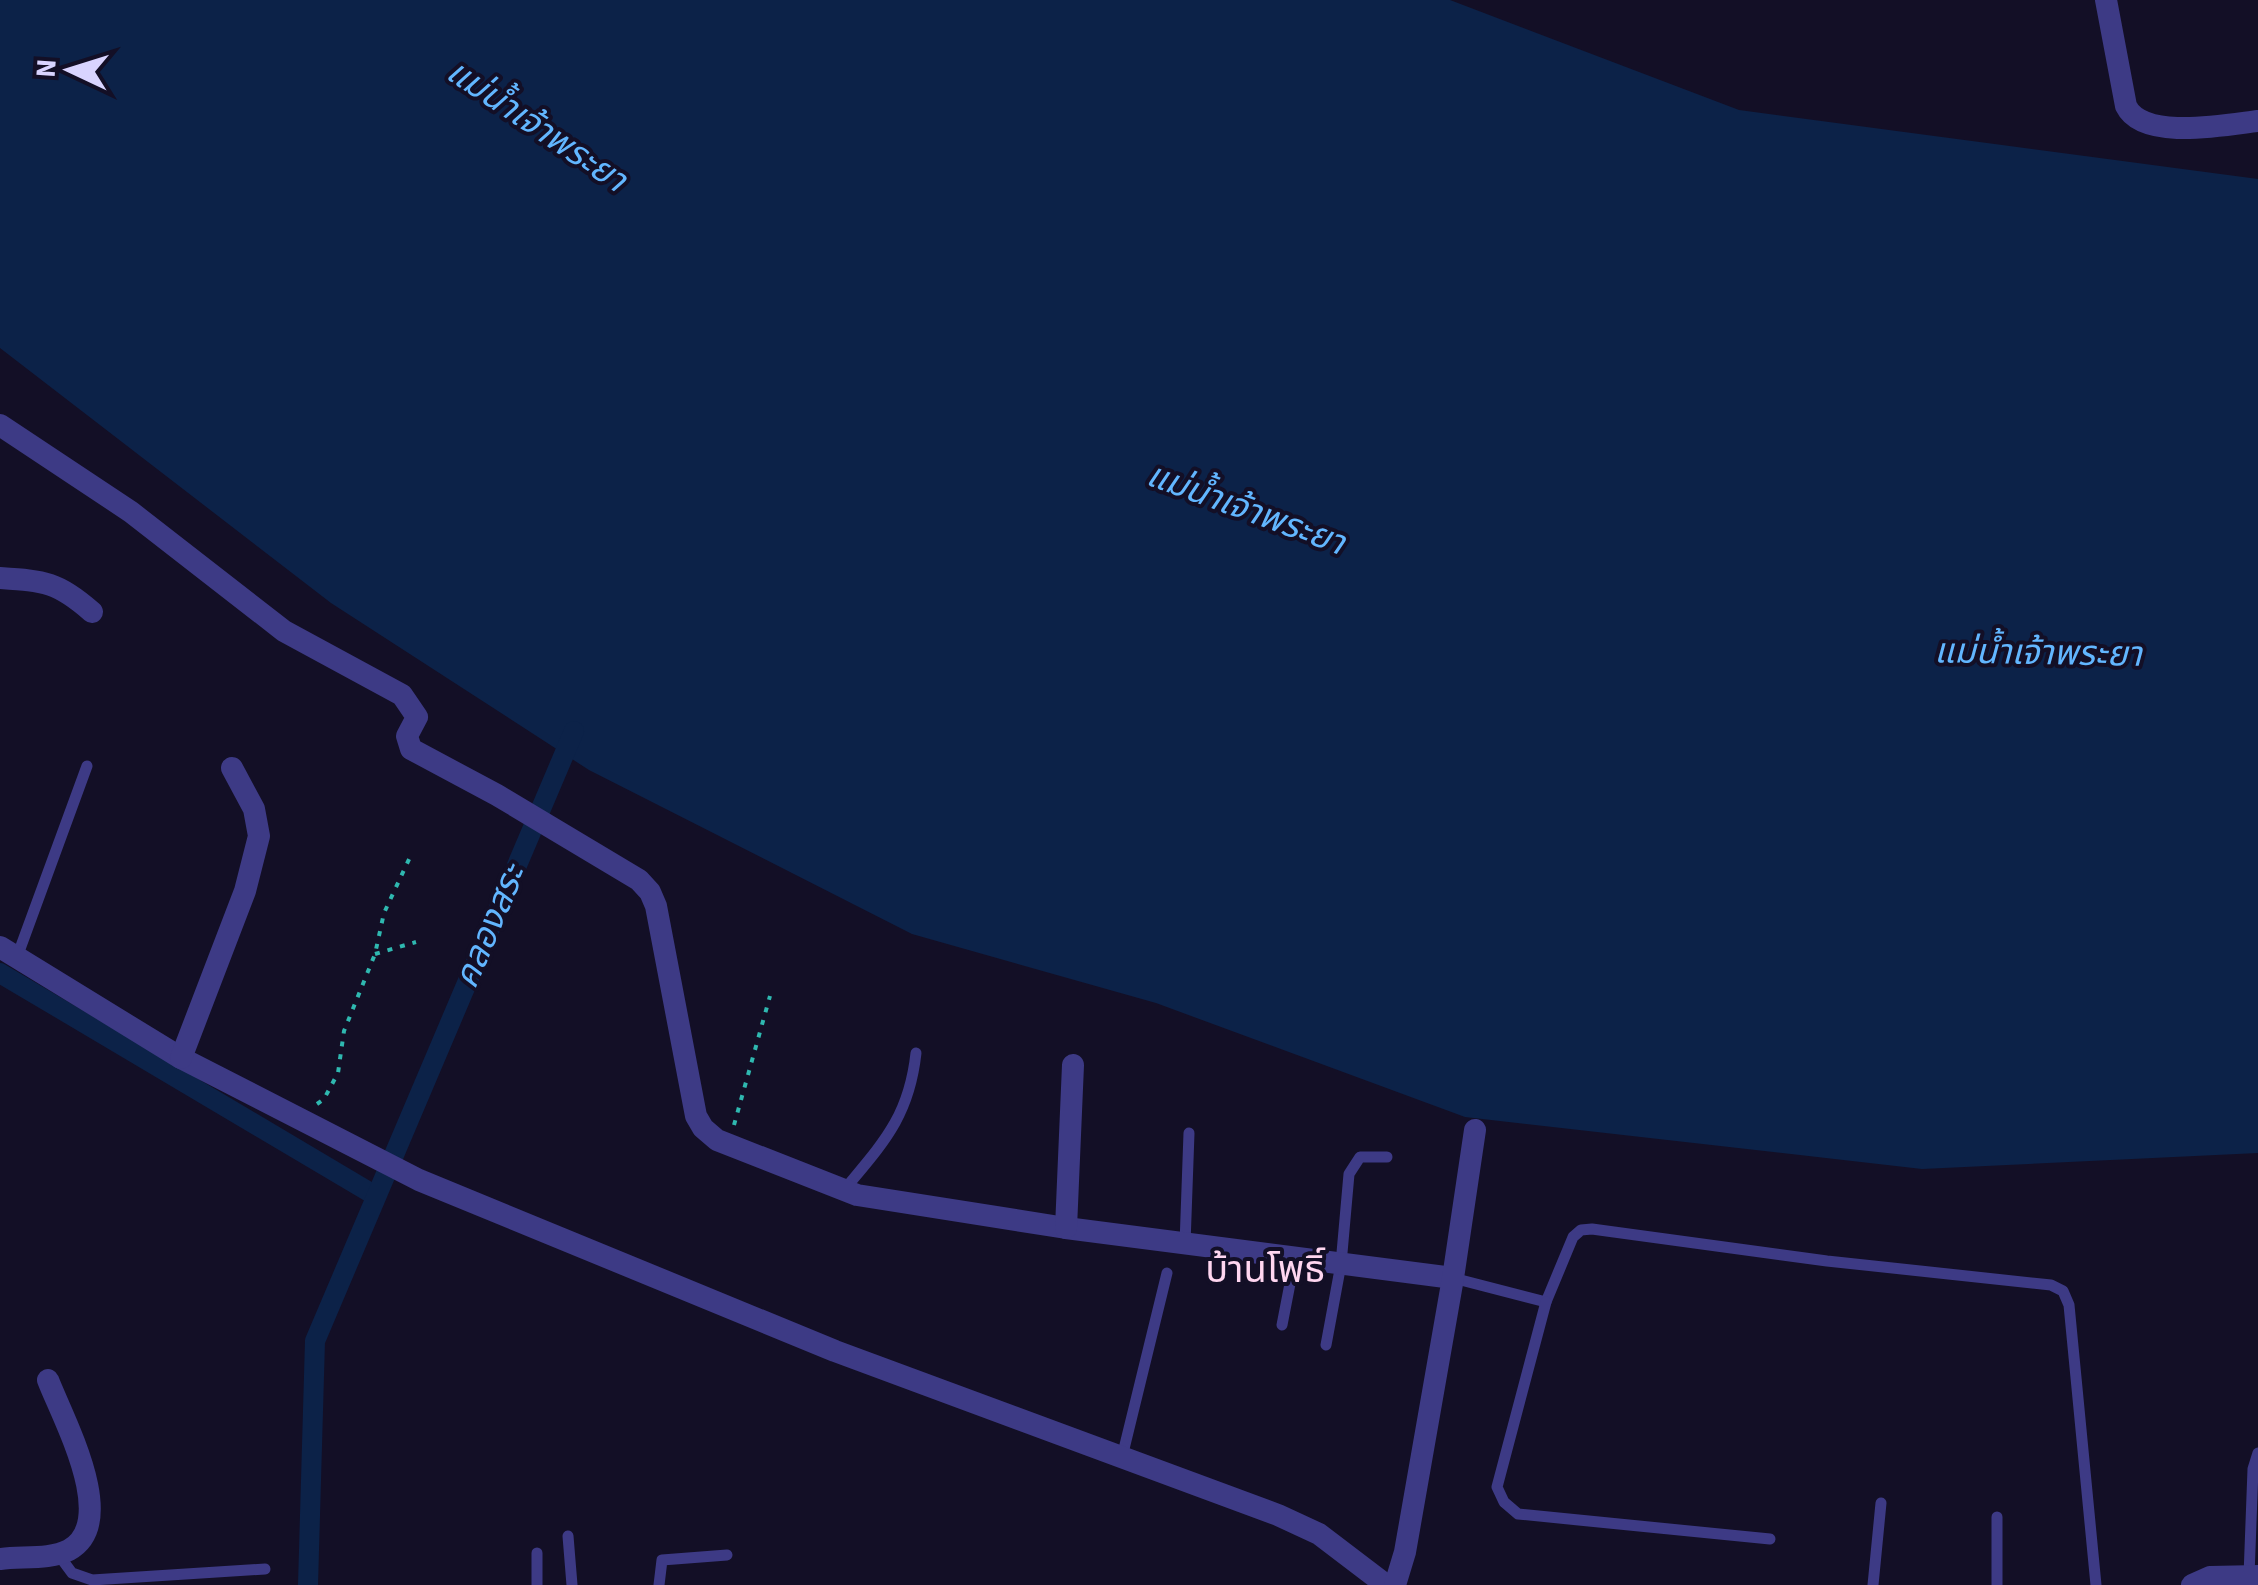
<svg xmlns="http://www.w3.org/2000/svg" width="2258" height="1585" font-family="'Source Sans 3','Noto Sans Thai',sans-serif">
  <rect width="100%" height="100%" fill="#130f26"/>
  <polygon fill="#0c2248" points="0,0 1450,0 1739,110 2258,179 2258,1153 1922,1169 1465,1117 1156,1003 912,934 589,770 331,603 0,348"/>
  <g fill="none" stroke-linecap="round" stroke-linejoin="round">
    <g stroke="#0c2248" stroke-width="20">
      <polyline points="0,973 376,1196"/>
      <polyline points="308,1585 315,1341 574,731"/>
    </g>
    <g stroke="#2fb8b0" stroke-width="4" stroke-dasharray="5 8" stroke-linecap="butt">
      <polyline points="375,954 416,942"/>
      <polyline points="317,1104 324,1099 338,1073 344,1031 375,954 384,913 411,855"/>
      <polyline points="734,1125 770,996"/>
    </g>
    <g stroke="#3d3a85" stroke-width="11">
      <polyline points="17,957 87,766"/>
      <path d="M844,1190C883,1143 909,1117 916,1053"/>
      <polyline points="1185,1244 1189,1133"/>
      <polyline points="1453,1278 1546,1302 1573,1237 1581,1230 1592,1229 1827,1261 2051,1285 2063,1291 2069,1305 2096,1585"/>
      <polyline points="1546,1302 1497,1487 1504,1502 1518,1514 1770,1539"/>
      <polyline points="1282,1325 1295,1258"/>
      <polyline points="1326,1345 1341,1264 1349,1174 1360,1157 1387,1157"/>
      <polyline points="1122,1457 1167,1273"/>
      <polyline points="1997,1517 1997,1585"/>
      <polyline points="568,1536 572,1585"/>
      <polyline points="537,1553 537,1585"/>
      <polyline points="58,1554 72,1573 92,1580 265,1569"/>
      <polyline points="2249,1576 2253,1469 2258,1453"/>
      <polyline points="659,1585 662,1560 727,1555"/>
      <polyline points="1873,1585 1881,1503"/>
    </g>
    <g stroke="#3d3a85" stroke-width="22">
      <path d="M2106,0L2126,106C2143,141 2225,125 2258,121"/>
      <polyline points="0,425 131,512 284,631 402,695 417,717 407,736 411,749 497,795 639,880 650,892 656,906 696,1116 703,1128 717,1140 857,1195 1066,1228 1453,1278"/>
      <path d="M0,578C45,581 58,582 92,612"/>
      <polyline points="0,947 181,1058 419,1180 835,1351 1278,1515 1319,1534 1386,1585"/>
      <polyline points="181,1058 245,891 259,836 254,809 232,768"/>
      <polyline points="1066,1228 1073,1065"/>
      <path d="M0,1559C21,1556 50,1560 69,1550C120,1522 63,1419 48,1380"/>
      <polyline points="1395,1585 1405,1552 1453,1278 1475,1130"/>
      <polyline points="2192,1585 2210,1577 2258,1576"/>
    </g>
  </g>
  <g text-anchor="middle" stroke-width="8" stroke-linejoin="round" paint-order="stroke">
    <g font-size="35" font-style="italic" fill="#62b6ff" stroke="#130f26">
      <text transform="translate(537 125) rotate(34)" y="12">แม่น้ำเจ้าพระยา</text>
      <text transform="translate(1246 508) rotate(20)" y="12">แม่น้ำเจ้าพระยา</text>
      <text transform="translate(2038 652) rotate(1)" y="12">แม่น้ำเจ้าพระยา</text>
      <text transform="translate(489 926) rotate(-67)" y="12">คลองสระ</text>
    </g>
    <g font-size="38" fill="#ffd6f0" stroke="#130f26">
      <text x="1265" y="1282">บ้านโพธิ์</text>
    </g>
  </g>
  <g transform="translate(70 70) rotate(274)" stroke="#130f26" stroke-width="8" paint-order="stroke">
  <path d="M0-8L18 38L0 25L-18 38Z" fill="#d9d4ff"/>
  <text y="-15" font-size="28" font-weight="bold" text-anchor="middle" fill="#d9d4ff">N</text>
  </g>
</svg>
